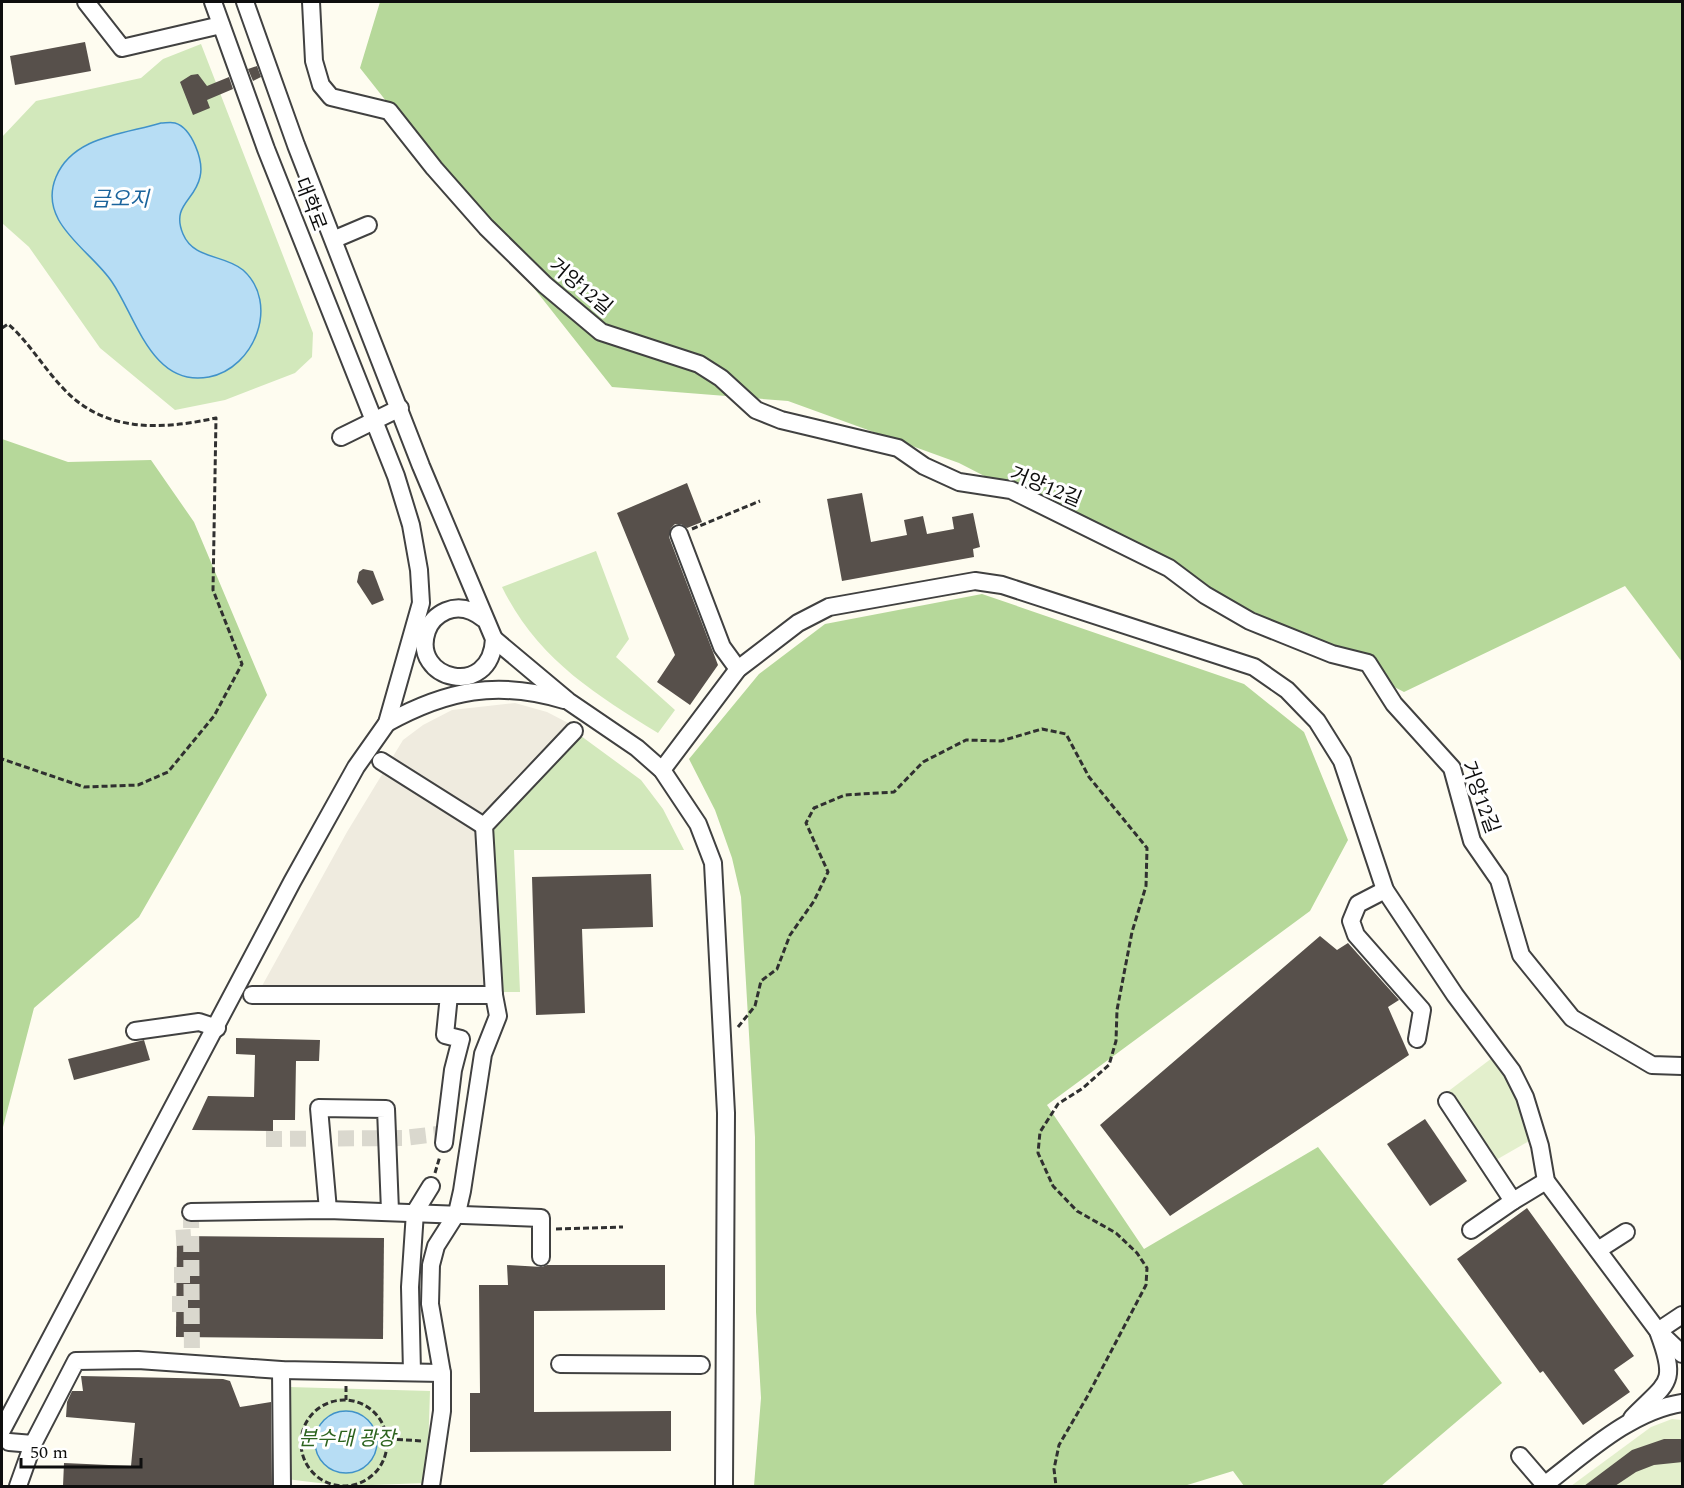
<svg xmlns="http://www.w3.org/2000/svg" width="1684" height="1488" font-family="Spectral,'Noto Sans KR',serif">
  <rect width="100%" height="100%" fill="#fefcf0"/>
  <g fill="#d2e8bb">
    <polygon points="201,44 313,333 312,357 295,373 225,400 175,410 100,348 29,247 2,223 2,137 36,101 141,78 163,59"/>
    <path d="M596,551L629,639L616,657L675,710L658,733C593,693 537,658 502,587Z"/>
    <polygon points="577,736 581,736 641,780 663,809 684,850 514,850 520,992 495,992 490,827"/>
    <polygon points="289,1387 430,1391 427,1483 344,1486 286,1479"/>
  </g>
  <g fill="#b6d89a">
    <polygon points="380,2 1682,2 1682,662 1625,586 1404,692 959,463 788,401 612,387 360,68"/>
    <polygon points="2,439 68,462 151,460 194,522 267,695 139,917 34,1008 2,1131"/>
    <polygon points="982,594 1244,684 1304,732 1348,840 1310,911 1047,1105 1144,1249 1318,1147 1502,1383 1381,1486 1244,1486 1233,1471 1184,1486 754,1486 761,1398 756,1312 755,1137 741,897 732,858 715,810 689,759 759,674 825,624"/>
  </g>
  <g fill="#e3efcc">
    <path d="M1492,1058C1513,1083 1522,1109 1531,1140L1496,1160L1446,1093Z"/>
    <polygon points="1672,1419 1682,1420 1682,1486 1571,1486 1651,1427"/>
  </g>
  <polygon fill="#efebdf" points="515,703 547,712 574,726 484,824 491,993 257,995 347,832 403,740 423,725 452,710"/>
  <g fill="#b7ddf4" stroke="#4092c9" stroke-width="1.5">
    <path d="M161,123C165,123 171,122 175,123C192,128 204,161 200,177C195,201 171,205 183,234C194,260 224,254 243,270C280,303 255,368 209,377C152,388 136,317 112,282C91,250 37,223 56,177C73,136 125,134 161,123Z"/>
    <circle cx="346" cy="1442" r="31"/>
  </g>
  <g fill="#57504b">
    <polygon points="85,42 91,71 15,85 10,56"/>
    <polygon points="257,66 261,77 253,81 248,69"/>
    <polygon points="198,74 207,86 229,77 233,89 207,100 210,108 193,115 180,82 191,75"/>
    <polygon points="687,483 702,522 687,528 681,524 675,524 671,528 669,537 718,665 690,705 657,682 675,655 617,513"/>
    <polygon points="862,493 871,542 907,535 904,520 923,516 927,534 954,529 952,517 973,513 980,547 973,549 974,557 842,581 827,499"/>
    <polygon points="363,569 373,571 384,600 372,605 357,582 359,572"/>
    <polygon points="651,874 653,927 582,929 585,1013 536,1015 532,877"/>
    <polygon points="1320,936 1337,950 1348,943 1399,1000 1388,1007 1409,1055 1170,1216 1100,1125"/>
    <polygon points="236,1038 320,1040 319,1061 296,1061 295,1120 273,1120 273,1131 192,1130 208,1096 254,1097 255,1055 236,1054"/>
    <polygon points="144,1040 150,1060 74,1080 68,1059"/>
    <polygon points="1425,1119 1467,1181 1430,1206 1387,1144"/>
    <polygon points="1527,1208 1634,1356 1614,1370 1630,1392 1583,1425 1543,1371 1540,1373 1457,1259"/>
    <polygon points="177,1236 384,1238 383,1339 176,1337"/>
    <polygon points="507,1265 542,1267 547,1265 665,1265 665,1310 534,1311 534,1412 671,1411 671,1451 470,1452 470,1393 480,1393 479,1285 508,1285"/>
    <polygon points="81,1376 223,1379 230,1381 240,1407 271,1402 272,1486 63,1486 64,1463 131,1466 135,1423 66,1417 67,1402 72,1391 83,1391"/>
    <polygon points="1664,1439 1683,1439 1683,1462 1654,1465 1636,1472 1615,1486 1584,1486 1632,1450"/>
  </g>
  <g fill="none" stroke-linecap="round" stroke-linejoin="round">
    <g stroke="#dad8ce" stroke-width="16" stroke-dasharray="16 8" stroke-linecap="butt">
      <polyline points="266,1139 404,1138 446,1133"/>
      <polyline points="191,1212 192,1362"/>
      <polyline points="176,1238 191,1237"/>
      <polyline points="174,1275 191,1275"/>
      <polyline points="172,1304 192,1304"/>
    </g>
    <g stroke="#414141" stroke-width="20">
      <g id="minor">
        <polyline points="86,2 122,48 221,25"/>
        <path d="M245,2L296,145L421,466L494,639C491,700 410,680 427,631C430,622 437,615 446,611C460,605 473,610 484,619"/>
        <polyline points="311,2 314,61 321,85 331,97 389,111 434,168 486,227 545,285 601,332 699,364 721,378 756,410 781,420 898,448 924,466 959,482 1011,490 1169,568 1205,595 1250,621 1332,654 1368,663 1394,704 1452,768 1472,841 1499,880 1521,955 1572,1018 1652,1065 1682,1066"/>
        <polyline points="335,239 368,225"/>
        <polyline points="341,437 400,408"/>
        <polyline points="679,534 722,647 738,669"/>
        <polyline points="494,639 568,701 637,748 662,770 698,824 713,863 726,1113 724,1486"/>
        <path d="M387,723C447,690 497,680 564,700"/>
        <polyline points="381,761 484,826"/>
        <polyline points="662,770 738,669 798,623 829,607 975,581 1002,585 1254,667 1287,690 1317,721 1342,761 1385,890 1455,995 1512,1071 1525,1097 1540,1146 1546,1181 1658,1331 1682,1354"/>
        <polyline points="1385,890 1358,904 1351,921 1356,935 1422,1010 1417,1039"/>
        <polyline points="252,995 494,995"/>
        <polyline points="135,1031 199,1022 217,1028"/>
        <polyline points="1447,1101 1513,1201 1546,1181"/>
        <polyline points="444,1143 453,1070 461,1039 445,1035 449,995"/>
        <polyline points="328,1210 319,1108 386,1109 390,1211"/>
        <polyline points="191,1212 328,1210 541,1218 541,1257"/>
        <polyline points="1471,1230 1513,1201"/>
        <polyline points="1598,1250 1626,1232"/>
        <polyline points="1658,1331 1682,1315"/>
        <polyline points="560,1364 701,1365"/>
        <polyline points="281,1370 282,1486"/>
        <polyline points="412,1372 410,1287 415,1212 431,1186"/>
        <path d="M1632,1418C1667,1382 1678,1385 1659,1334"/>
        <polyline points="2,1430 292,882 356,767 387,723 421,603 419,570 411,525 396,476 266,149 213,2"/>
        <polyline points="9,1442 33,1444"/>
        <polyline points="1520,1456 1545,1485"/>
        <polyline points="18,1486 33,1444 76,1361 138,1360 281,1370 442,1373"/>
        <polyline points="431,1486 442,1411 442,1373 430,1304 431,1265 436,1246 457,1213 462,1191 483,1054 498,1016 494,995 484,826 574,731"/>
        <path d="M1543,1486C1584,1455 1630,1411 1682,1403"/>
      </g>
    </g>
    <g stroke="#303030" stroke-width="3" stroke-dasharray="6 3" stroke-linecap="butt">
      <path d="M2,328L8,324C28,341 43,367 62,387C103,433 161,430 216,418L213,590L242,664L214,716L168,772L138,785L84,787L2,759"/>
      <polyline points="692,529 760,501"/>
      <polyline points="738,1027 755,1006 761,981 777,969 790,935 814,901 828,872 806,823 814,808 845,795 894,792 923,762 966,740 1001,741 1042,729 1066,734 1089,777 1147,848 1146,886 1132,932 1117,1010 1116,1041 1109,1065 1083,1088 1058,1104 1040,1132 1038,1153 1053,1186 1077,1211 1116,1233 1137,1253 1147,1268 1146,1285 1087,1397 1059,1445 1054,1469 1056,1486"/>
      <polyline points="435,1173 440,1156"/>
      <polyline points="556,1229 623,1227"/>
      <polyline points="346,1386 346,1400"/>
      <circle cx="344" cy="1443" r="43"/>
      <polyline points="388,1439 423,1441"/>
    </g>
    <use href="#minor" stroke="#fff" stroke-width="16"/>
  </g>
  <g text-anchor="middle" stroke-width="6" stroke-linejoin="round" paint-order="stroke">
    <g font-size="20" fill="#0e0e0e" stroke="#fff">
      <text transform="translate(311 204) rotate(69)" y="7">대학로</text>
      <text transform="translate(581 286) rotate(40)" y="7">거양12길</text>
      <text transform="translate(1046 486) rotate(22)" y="7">거양12길</text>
      <text transform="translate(1481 797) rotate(70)" y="7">거양12길</text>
    </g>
    <g font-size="20" font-style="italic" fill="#2e6420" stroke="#fff">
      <text x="347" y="1445">분수대 광장</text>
    </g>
    <g font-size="21" font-style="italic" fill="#1b649c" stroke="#fff">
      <text x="120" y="206">금오지</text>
    </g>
  </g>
  <rect width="1684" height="1488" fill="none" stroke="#0e0e0e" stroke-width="6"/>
  <path d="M21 1458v9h120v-9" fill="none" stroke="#0e0e0e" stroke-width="3"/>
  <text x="30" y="1458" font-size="18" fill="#0e0e0e" stroke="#ffffff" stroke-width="4.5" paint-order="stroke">50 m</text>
</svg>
